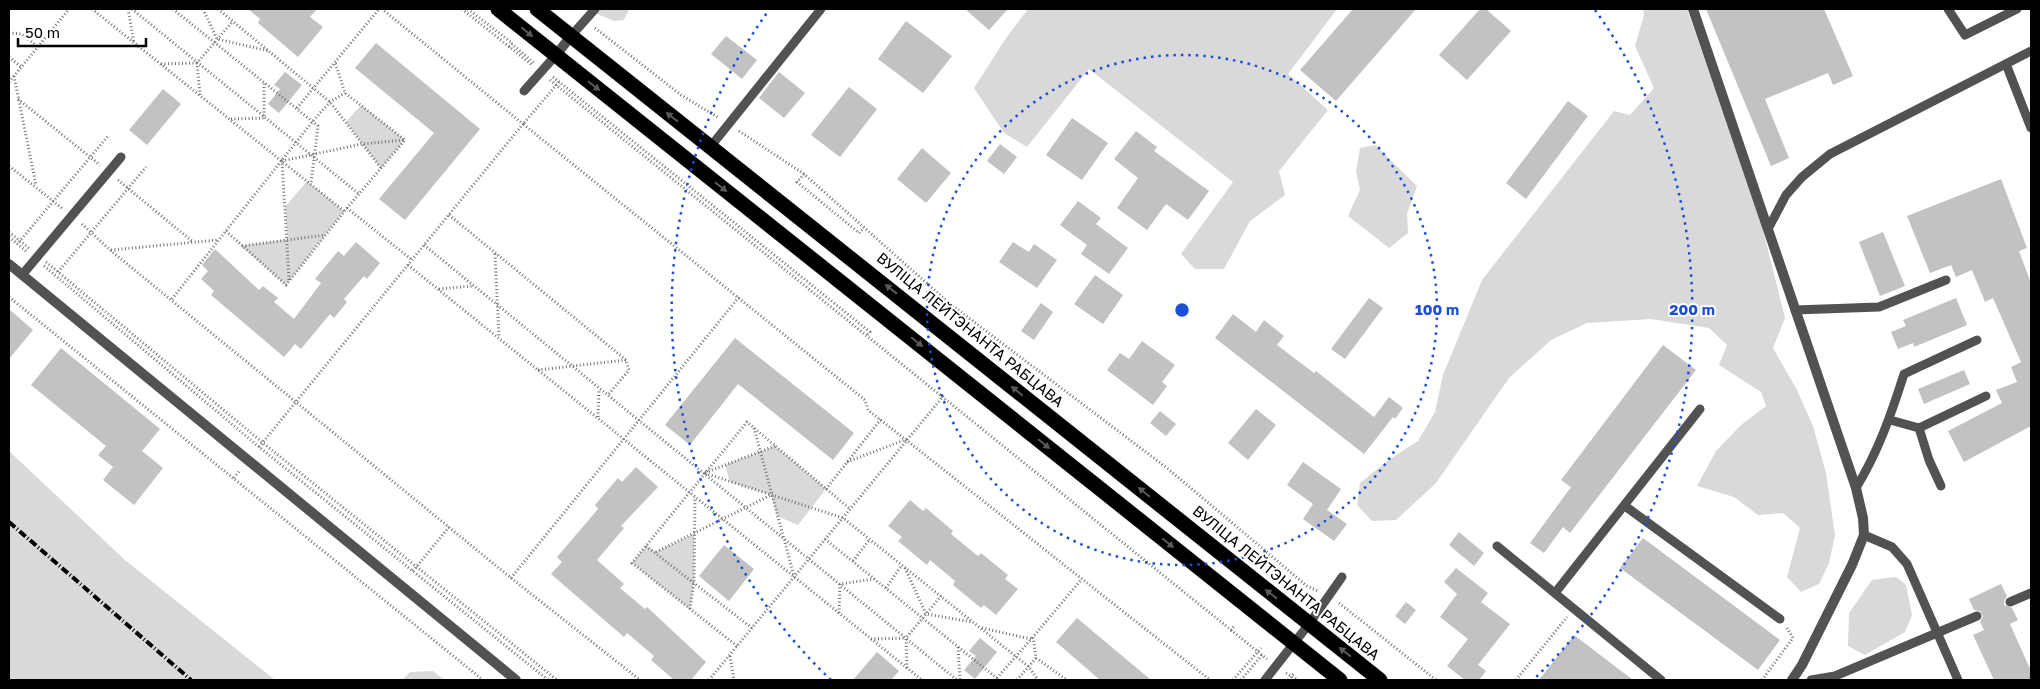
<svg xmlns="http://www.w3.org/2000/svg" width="2040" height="689" font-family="'Golos Text',sans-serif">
  <rect width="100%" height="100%" fill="#fff"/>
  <g fill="#d9d9d9">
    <polygon points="585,9 629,9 624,20 614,21"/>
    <polygon points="1028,9 1337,9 1288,74 1328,110 1279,171 1285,195 1250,221 1224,269 1195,269 1181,254 1233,182 1089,69 1027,147 1004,133 974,88 1006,38"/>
    <polygon points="1643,9 1687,9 1760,218 1785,318 1773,348 1797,390 1813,426 1826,473 1835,535 1829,563 1819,584 1801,592 1787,577 1800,528 1783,513 1758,515 1734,497 1697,486 1716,451 1741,425 1766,406 1761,392 1719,365 1727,345 1709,328 1651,319 1587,323 1551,340 1509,378 1436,483 1396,520 1372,521 1357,505 1360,483 1390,459 1418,441 1435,412 1443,375 1482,280 1614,111 1630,115 1654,88 1635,46 1644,15"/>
    <polygon points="361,105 405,140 381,168 346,122"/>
    <polygon points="1375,145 1417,186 1407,214 1408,233 1389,248 1348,216 1360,190 1356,171 1360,148"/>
    <polygon points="307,181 344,211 286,285 241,246 288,239 285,207"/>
    <polygon points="775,446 826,489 798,525 777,516 771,495 730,482 725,465"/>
    <polygon points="9,451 125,560 275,680 9,680"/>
    <polygon points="694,534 694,582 690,609 632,563 646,546 656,552"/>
    <polygon points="1896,577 1906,585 1912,615 1905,632 1865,655 1848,646 1849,613 1872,580"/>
    <polygon points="433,671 444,680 402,680 410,672"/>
  </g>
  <g fill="#c2c2c2">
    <polygon points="248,9 317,9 310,17 323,27 298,57 258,23 260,19"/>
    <polygon points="965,9 1008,9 989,30"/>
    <polygon points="1353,9 1416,9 1336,101 1300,70"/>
    <polygon points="1480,9 1486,9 1511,31 1467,80 1439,55"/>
    <polygon points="1706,9 1824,9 1853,76 1833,85 1828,73 1765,99 1789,158 1771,166"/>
    <polygon points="906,21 952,56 923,93 878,59"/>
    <polygon points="726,36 757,60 742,79 711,54"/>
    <polygon points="376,43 480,129 405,220 379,199 434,133 355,68"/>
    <polygon points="285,72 302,85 279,113 268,104 280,89 274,85"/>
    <polygon points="779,72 805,93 784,118 759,98"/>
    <polygon points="849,87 877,109 840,157 811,135"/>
    <polygon points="163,89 181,104 147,145 129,130"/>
    <polygon points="1568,101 1588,116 1526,199 1506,183"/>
    <polygon points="1072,118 1108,143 1082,180 1046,155"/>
    <polygon points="1136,131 1157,147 1154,151 1209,191 1188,220 1166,204 1147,230 1117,208 1138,178 1114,159"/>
    <polygon points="1000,144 1017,157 1004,174 987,161"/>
    <polygon points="922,148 951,173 926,203 897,179"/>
    <polygon points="2001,179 2027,248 2019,251 2031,283 2031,426 1964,462 1948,431 2002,403 1996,390 2017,382 2011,367 2021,362 1993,298 1985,302 1972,270 1956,277 1951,265 1930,273 1907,216"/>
    <polygon points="1078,201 1101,218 1096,224 1128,248 1109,274 1081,254 1087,245 1060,225"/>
    <polygon points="1883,232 1905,286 1880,296 1859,242"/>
    <polygon points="356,242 380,263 367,279 364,276 344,299 347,302 334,318 330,314 301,349 295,344 284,357 211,295 214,291 201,279 208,271 202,265 215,249 259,290 263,286 278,298 274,302 294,319 321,283 315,279 338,251 344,256"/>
    <polygon points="1013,242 1029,252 1034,244 1057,260 1037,288 999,262"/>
    <polygon points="1095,275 1123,295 1103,324 1074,304"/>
    <polygon points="1369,298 1383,308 1345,359 1331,349"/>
    <polygon points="1956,298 1967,325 1914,347 1913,343 1898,349 1891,332 1906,326 1903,320"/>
    <polygon points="1041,303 1053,312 1034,340 1021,331"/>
    <polygon points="9,309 33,330 9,359"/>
    <polygon points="1233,314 1256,332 1264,320 1284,336 1277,345 1314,373 1316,371 1374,417 1389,397 1403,408 1395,419 1393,417 1364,454 1215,338"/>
    <polygon points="735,338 854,433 833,460 738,384 690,445 665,425"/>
    <polygon points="1142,341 1175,365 1162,382 1167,386 1153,405 1107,370 1120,353 1129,359"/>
    <polygon points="1663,345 1696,370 1570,533 1563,527 1544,553 1530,543 1571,487 1561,480"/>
    <polygon points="61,348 160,429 142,451 163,468 134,505 103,480 113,467 98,455 106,446 31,385"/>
    <polygon points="1964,370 1970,384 1924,404 1918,389"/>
    <polygon points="1256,409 1276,425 1248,460 1228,443"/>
    <polygon points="1160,411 1176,424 1166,436 1150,423"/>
    <polygon points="1303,462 1341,489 1327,510 1347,524 1334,541 1303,519 1313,504 1287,485"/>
    <polygon points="636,467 658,487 621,526 624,528 597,560 624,584 620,588 645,609 647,607 706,662 691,680 674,680 651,660 654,656 627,633 624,637 551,574 562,562 557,557 598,509 595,505 618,478 622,482"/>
    <polygon points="910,500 923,511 926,508 953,531 951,534 978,556 981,553 1008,575 1005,579 1018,589 996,615 984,605 981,608 953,585 955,581 930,560 927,565 898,541 902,537 888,526"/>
    <polygon points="1459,532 1484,553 1474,566 1449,545"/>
    <polygon points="1643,538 1780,640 1758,670 1620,568"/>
    <polygon points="724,545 754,569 729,601 699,576"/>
    <polygon points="1456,568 1488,593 1481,602 1510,624 1478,665 1486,671 1479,680 1465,680 1447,666 1468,639 1440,617 1457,594 1444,582"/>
    <polygon points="2001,584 2007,596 2004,601 2004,605 2012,608 2018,620 2010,624 2031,671 2031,680 1994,680 1973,635 1984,630 1980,622 1983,616 1980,611 1974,610 1969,599"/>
    <polygon points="1406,602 1416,610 1405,624 1395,616"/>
    <polygon points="1077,618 1151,680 1100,680 1056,642"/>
    <polygon points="1574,635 1633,680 1539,680"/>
    <polygon points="980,638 997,652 975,679 964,670 976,656 969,651"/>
    <polygon points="877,652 899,671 891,680 853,680"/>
  </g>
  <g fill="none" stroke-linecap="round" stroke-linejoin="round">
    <g stroke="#dbdbdb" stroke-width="16">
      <g id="highway">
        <polyline points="498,9 1340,680"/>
        <polyline points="537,9 1380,680"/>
      </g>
    </g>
    <g stroke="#747474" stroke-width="3" stroke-dasharray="1 2.5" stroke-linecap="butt">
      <polyline points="92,9 344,211"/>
      <polyline points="128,9 134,43"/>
      <polyline points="132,9 359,194"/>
      <polyline points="173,9 318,126 311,183"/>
      <polyline points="203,9 217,39 269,51"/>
      <polyline points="218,9 330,102 381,168"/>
      <polyline points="462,9 532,65"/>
      <polyline points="468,9 512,43"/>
      <polyline points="595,28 681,95 719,118"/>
      <polyline points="9,33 22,34 38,47"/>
      <polyline points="509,47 512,44 534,63"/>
      <polyline points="9,57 21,67"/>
      <polyline points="161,64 197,63"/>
      <polyline points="14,76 36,185"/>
      <polyline points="553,77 870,332 866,336"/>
      <polyline points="550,80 1231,630 1234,626"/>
      <polyline points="9,82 69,9"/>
      <polyline points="559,82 523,124 865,400 868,410 1210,680"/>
      <polyline points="200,95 197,63 233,21"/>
      <polyline points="18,99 100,165"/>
      <polyline points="297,108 379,9"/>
      <polyline points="231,119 264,118 264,83"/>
      <polyline points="739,131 804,174 949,303 1167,468 1307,586 1318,591"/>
      <polyline points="9,166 63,209"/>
      <polyline points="804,174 797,182 859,233 864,228"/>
      <polyline points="118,180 193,242"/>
      <polyline points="347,208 412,260"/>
      <polyline points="449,215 626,360 629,370 608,395"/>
      <polyline points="82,224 110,250 511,578 640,680"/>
      <polyline points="226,231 286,285 347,208 405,140 345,93 335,62"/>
      <polyline points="9,232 30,249"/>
      <polyline points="9,237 26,251"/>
      <polyline points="19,242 108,136"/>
      <polyline points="424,245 957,680"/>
      <polyline points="242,246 325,235"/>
      <polyline points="111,250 218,240"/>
      <polyline points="495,254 499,337"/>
      <polyline points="46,262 262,442 557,680"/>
      <polyline points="408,265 922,680"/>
      <polyline points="44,266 259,447 548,680"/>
      <polyline points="58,272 146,167"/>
      <polyline points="289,280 282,161 362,144 404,140"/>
      <polyline points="439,289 473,286"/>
      <polyline points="9,297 483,680"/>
      <polyline points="172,299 313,121 330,102 345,93"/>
      <polyline points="538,370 626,360"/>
      <polyline points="598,417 599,389"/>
      <polyline points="754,428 794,576"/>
      <polyline points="775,446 704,473 843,518 1029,667 1038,680"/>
      <polyline points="259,447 523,124 382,9"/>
      <polyline points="847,462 907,439"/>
      <polyline points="234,478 240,470"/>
      <polyline points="826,489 881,419"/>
      <polyline points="825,539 999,680"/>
      <polyline points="646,546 752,628"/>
      <polyline points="656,552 771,495"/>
      <polyline points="853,561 870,539"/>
      <polyline points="905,568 926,614 972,622"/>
      <polyline points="413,571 449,527"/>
      <polyline points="511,578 739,297"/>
      <polyline points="886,588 902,565"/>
      <polyline points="1339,603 1436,680"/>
      <polyline points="690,609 694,582 695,497"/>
      <polyline points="839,613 840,584 874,579"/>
      <polyline points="982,628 1031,639"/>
      <polyline points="1231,630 1267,659"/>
      <polyline points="871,639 905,638"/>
      <polyline points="737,646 632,563 747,422 850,509"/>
      <polyline points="958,647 960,680"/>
      <polyline points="730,656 734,680"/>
      <polyline points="1036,658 1067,680"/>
      <polyline points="907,668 906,638 941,596"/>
      <polyline points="1286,673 1298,680"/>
      <polyline points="997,678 1033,637"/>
      <polyline points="709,680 945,394"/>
      <polyline points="1017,680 1036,658 1033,637 1081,580"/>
      <polyline points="1233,680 1261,648"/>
      <polyline points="1241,680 1262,655"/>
      <polyline points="1288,680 1295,672"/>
      <polyline points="1516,680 1567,617"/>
      <polyline points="1762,680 1793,638 1787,628"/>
    </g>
    <g stroke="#525252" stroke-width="9">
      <polyline points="1948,9 1965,35 2017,9"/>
      <polyline points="571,36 595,9"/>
      <polyline points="2006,64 2031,128"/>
      <polyline points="524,91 556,55"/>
      <polyline points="711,146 821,9"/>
      <polyline points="1768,229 1786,195 1802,177 1830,154 2031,51"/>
      <polyline points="22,275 121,157"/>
      <polyline points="1795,310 1879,307 1946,280"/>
      <polyline points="1890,420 1919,428 1986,396"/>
      <polyline points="1919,428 1929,460 1941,486"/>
      <path d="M1856,488C1878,452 1891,415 1904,374L1977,340"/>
      <polyline points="1625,506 1780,619"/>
      <polyline points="1864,535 1892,547 1907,564 1958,680"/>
      <polyline points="1497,546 1661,680"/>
      <polyline points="1555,593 1700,409"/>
      <polyline points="2010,602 2031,593"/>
      <polyline points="1265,680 1309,624 1342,577"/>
      <polyline points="1811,680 1835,676 1977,616"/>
    </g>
    <g stroke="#525252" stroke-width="10">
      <polyline points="1693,9 1856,488 1863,518 1864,535 1852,565 1802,665 1792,680"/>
      <polyline points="556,55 571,36"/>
      <polyline points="9,264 516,680"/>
    </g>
    <use href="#highway" stroke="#000" stroke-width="15"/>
    <polyline stroke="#000" stroke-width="4" stroke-dasharray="8 2.5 1 2.5" stroke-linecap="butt" points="9,522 191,680"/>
  </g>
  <defs><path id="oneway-solid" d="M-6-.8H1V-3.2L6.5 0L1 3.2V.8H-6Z" transform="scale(1.25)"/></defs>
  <g fill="#595959">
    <use href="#oneway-solid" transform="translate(527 32) rotate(39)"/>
    <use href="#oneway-solid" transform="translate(594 86) rotate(38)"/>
    <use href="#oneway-solid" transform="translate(672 117) rotate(-142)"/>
    <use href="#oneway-solid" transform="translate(721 187) rotate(38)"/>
    <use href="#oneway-solid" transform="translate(891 289) rotate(-142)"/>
    <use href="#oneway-solid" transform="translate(917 342) rotate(39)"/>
    <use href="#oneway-solid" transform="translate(1017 391) rotate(-141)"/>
    <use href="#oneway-solid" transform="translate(1044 444) rotate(39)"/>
    <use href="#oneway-solid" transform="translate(1144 492) rotate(-141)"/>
    <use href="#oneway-solid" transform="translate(1168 543) rotate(39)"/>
    <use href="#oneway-solid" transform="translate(1271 594) rotate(-142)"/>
    <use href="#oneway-solid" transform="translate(1345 652) rotate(-142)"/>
  </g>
  <g fill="none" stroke="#1d4ed8" stroke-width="2.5" stroke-dasharray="2.5 5">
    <circle cx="1182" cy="310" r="255"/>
    <path d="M831 680A510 510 0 0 1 769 10M1595 10A510 510 0 0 1 1533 680"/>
  </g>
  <g text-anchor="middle" stroke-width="4" stroke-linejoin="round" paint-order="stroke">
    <g font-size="15" fill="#000" stroke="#fff">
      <text transform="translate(970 330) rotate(39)" y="5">ВУЛІЦА ЛЕЙТЭНАНТА РАБЦАВА</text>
      <text transform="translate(1286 583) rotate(39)" y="5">ВУЛІЦА ЛЕЙТЭНАНТА РАБЦАВА</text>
    </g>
  </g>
  <circle cx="1182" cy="310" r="8" fill="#1d4ed8" stroke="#fff" stroke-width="2.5"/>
  <g font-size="15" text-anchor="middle" font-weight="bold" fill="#1d4ed8" stroke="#fff" stroke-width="4" stroke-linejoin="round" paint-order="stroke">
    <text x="1437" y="315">100 m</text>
    <text x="1692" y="315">200 m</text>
  </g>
  <rect width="2040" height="689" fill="none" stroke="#000000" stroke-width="20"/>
  <path d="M18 38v8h128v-8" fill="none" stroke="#000000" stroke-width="2.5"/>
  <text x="25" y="38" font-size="15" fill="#000000" stroke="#ffffff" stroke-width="4" paint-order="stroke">50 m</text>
</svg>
